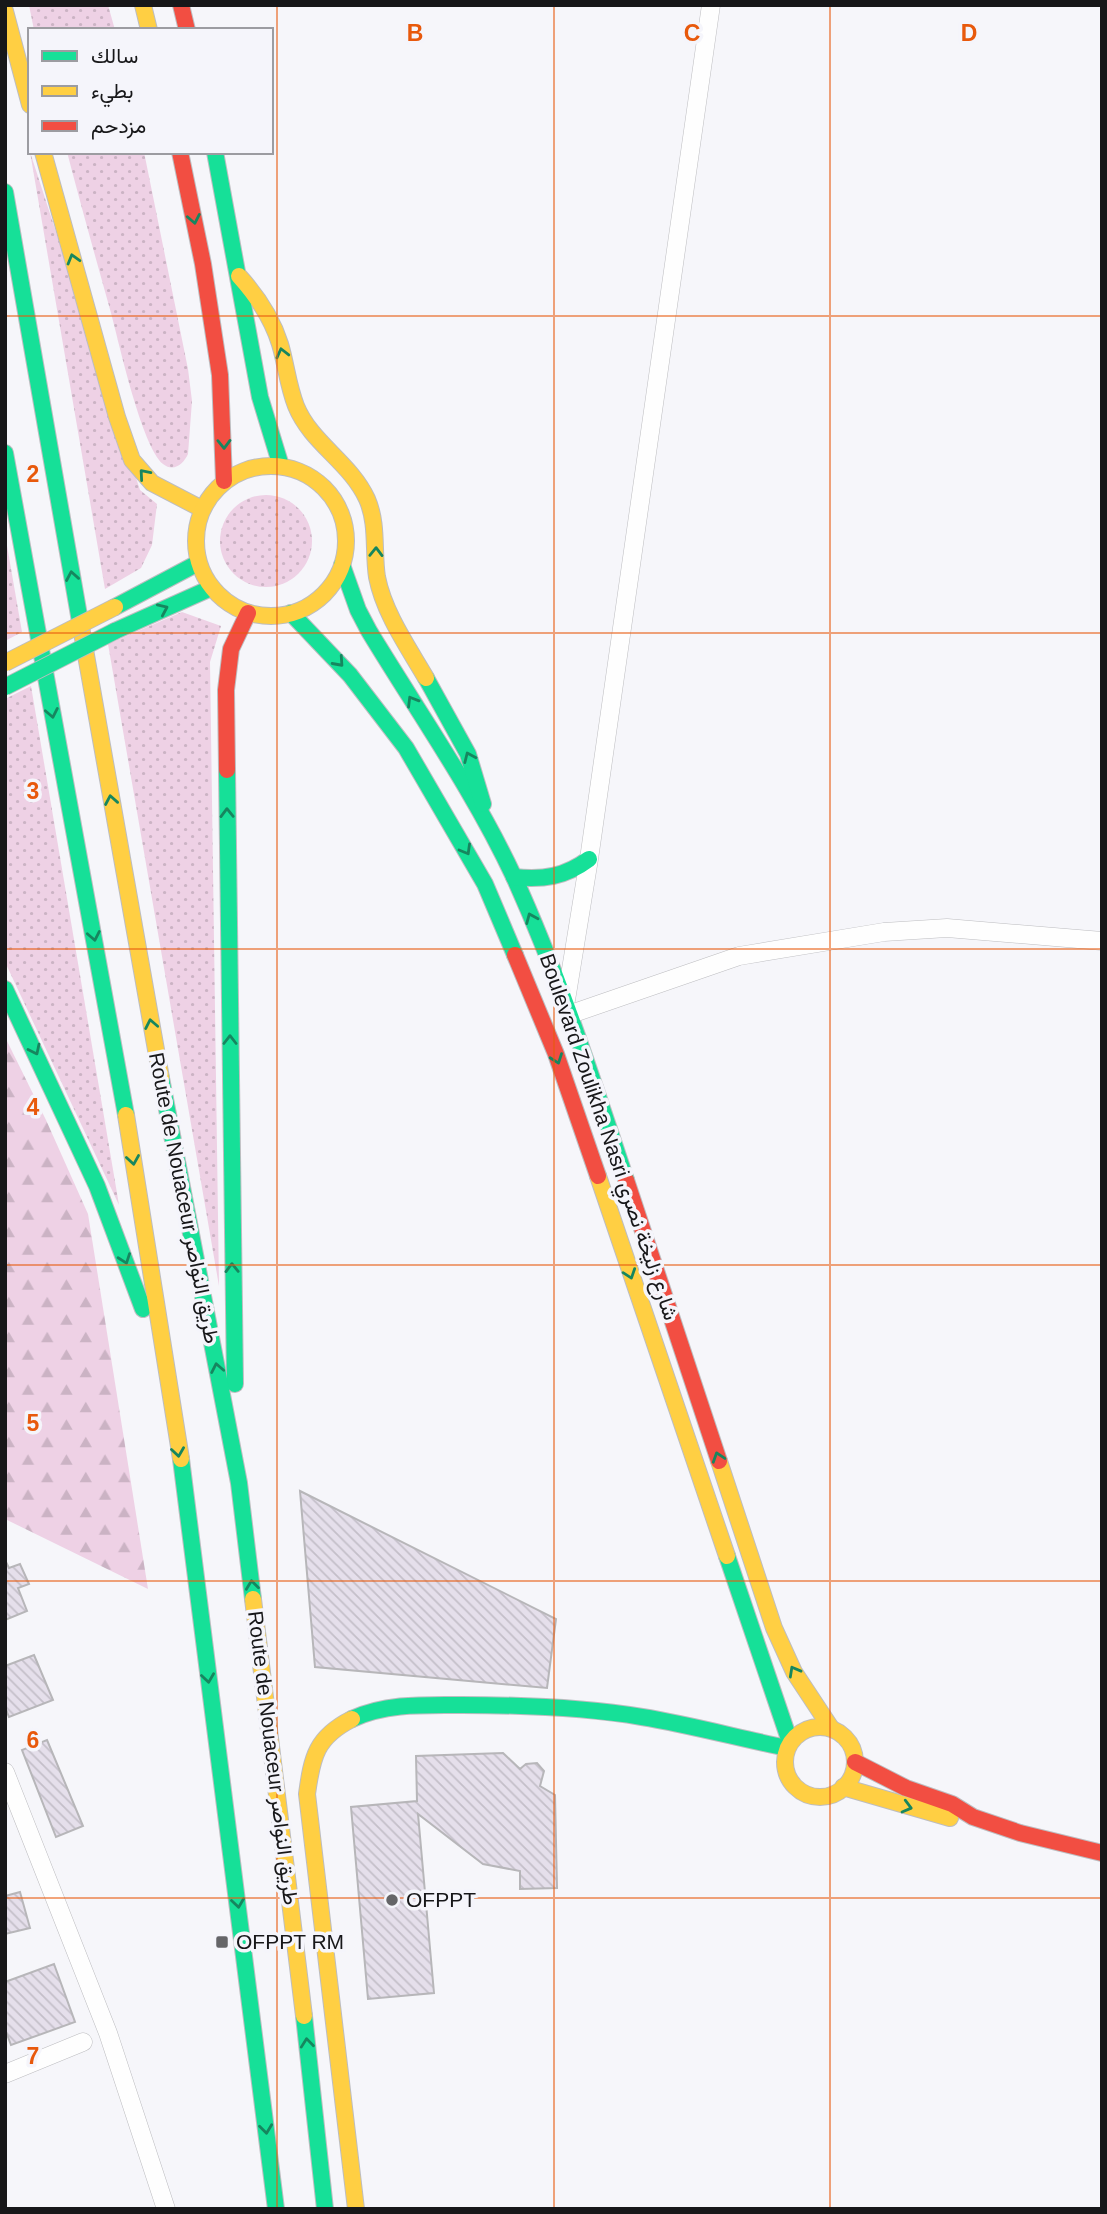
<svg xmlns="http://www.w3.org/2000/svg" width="1107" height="2214" font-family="Helvetica,Vazirmatn,sans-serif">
  <defs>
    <pattern id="grass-dots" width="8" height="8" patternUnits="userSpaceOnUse" patternTransform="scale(1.75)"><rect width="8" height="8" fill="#eed1e5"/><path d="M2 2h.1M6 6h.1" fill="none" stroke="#cbb3c4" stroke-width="1.8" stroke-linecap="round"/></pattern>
    <pattern id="forest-firs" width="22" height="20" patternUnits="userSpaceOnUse" patternTransform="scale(1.75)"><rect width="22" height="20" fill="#eed1e5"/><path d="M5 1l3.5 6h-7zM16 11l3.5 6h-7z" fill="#cbb3c4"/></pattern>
    <pattern id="building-back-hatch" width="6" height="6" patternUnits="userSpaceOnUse" patternTransform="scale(1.75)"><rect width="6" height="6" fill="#e5dfeb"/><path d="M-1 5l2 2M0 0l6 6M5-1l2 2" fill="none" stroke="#c4bfc9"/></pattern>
  </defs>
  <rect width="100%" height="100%" fill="#f6f6fa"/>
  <g fill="url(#grass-dots)">
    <polygon points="29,5 108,5 115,30 34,30"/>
    <polygon points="30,152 140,490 157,504 152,545 141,568 105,589"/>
    <path d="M67,152H144L188,369L192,401L188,454C184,463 174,473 163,464C142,447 119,343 111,313C96,259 81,206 67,152Z"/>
    <circle cx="266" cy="541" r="46"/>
    <polygon points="5,534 22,632 5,641"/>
    <polygon points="182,612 221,626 210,662 219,1286 108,644"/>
    <polygon points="31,686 119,1205 5,962 5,699"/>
  </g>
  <polygon fill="url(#forest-firs)" points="5,1037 46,1120 88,1214 148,1589 5,1519"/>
  <g fill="url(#building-back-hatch)" stroke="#b7b6b9" stroke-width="2">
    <polygon points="300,1491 556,1619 547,1688 315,1667"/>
    <polygon points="5,1560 9,1568 20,1564 29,1584 18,1588 27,1611 5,1620"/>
    <polygon points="34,1655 53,1700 9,1717 5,1707 5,1666"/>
    <polygon points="47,1740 83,1826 56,1837 22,1750"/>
    <polygon points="503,1753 520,1769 526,1764 537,1763 544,1771 540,1786 555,1795 557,1888 520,1889 520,1871 483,1864 418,1814 434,1993 368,1999 351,1807 417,1801 416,1756"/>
    <polygon points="20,1892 30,1928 5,1934 5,1896"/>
    <polygon points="54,1964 75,2022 11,2045 5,2029 5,1982"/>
  </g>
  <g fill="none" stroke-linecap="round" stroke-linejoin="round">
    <g stroke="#bdbdc0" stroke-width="19">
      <g id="street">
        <polyline points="566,1000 589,859 711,5"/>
        <polyline points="571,1014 739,956 884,932 947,928 1102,941"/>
        <polyline points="5,1772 108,2033 166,2209"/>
        <polyline points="5,2074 83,2042"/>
      </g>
    </g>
    <g stroke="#bdbdc0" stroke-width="18">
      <g id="fast">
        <polyline points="215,152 260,397 281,466"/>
        <polyline points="5,192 81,627"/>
        <polyline points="5,453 126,1115"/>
        <path d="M342,565L358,610L369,631C418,712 474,791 514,877C559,976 592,1078 626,1180"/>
        <polyline points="115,607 198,563"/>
        <polyline points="291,613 350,675 406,748 485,884 515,955"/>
        <polyline points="115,631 211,588"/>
        <polyline points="426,678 468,754 483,804"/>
        <polyline points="227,770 235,1384"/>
        <path d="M514,877C543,880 565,877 589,859"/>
        <polyline points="5,989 97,1186 143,1309"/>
        <polyline points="161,1078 239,1483 253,1599"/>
        <polyline points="181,1459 276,2209"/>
        <polyline points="727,1556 790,1742"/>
        <path d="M352,1719C386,1703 425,1705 462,1705C522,1705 582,1707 642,1717C691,1725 738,1738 787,1748"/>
        <polyline points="304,2016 325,2209"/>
      </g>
    </g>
    <g stroke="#bdbdc0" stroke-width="18">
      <g id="slow">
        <polyline points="143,5 149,30"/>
        <polyline points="5,11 30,105"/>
        <polyline points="43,152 117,417 132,460 152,483 202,509"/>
        <path d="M239,276C257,296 272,318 280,344C286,364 288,386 296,406C311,443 350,462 367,499C378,524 373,551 377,577C384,613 408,647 426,678"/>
        <circle cx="271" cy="541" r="75"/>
        <polyline points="81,627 161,1078"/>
        <polyline points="126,1115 181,1459"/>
        <polyline points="598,1176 727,1556"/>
        <polyline points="719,1461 774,1628 794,1672 831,1728"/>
        <polyline points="253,1599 304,2016"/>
        <path d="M352,1719C316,1737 312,1757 307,1794L356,2209"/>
        <circle cx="820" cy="1762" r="35"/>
        <polyline points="843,1787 950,1818"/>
      </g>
    </g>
    <g stroke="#bdbdc0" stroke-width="18">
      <g id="jam">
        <polyline points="181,5 187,30"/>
        <polyline points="180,152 203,264 220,375 224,481"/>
        <polyline points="227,770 226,690 231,649 248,613"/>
        <polyline points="515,955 556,1054 598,1176"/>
        <polyline points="626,1180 719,1461"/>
        <polyline points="855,1762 906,1788 952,1804 973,1817 1020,1833 1102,1853"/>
      </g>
    </g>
    <use href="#street" stroke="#fefefe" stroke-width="18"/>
    <use href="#fast" stroke="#16e098" stroke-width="16"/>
    <use href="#slow" stroke="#ffcf43" stroke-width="16"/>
    <use href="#jam" stroke="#f24e42" stroke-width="16"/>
    <g stroke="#bdbdc0" stroke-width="18" stroke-linecap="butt">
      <polyline id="fast-bridge" points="5,687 115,631"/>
    </g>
    <g stroke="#bdbdc0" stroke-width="18" stroke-linecap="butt">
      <polyline id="slow-bridge" points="5,663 115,607"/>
    </g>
    <use href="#fast-bridge" stroke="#16e098" stroke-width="16"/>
    <use href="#slow-bridge" stroke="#ffcf43" stroke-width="16"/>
  </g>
  <defs><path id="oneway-chevron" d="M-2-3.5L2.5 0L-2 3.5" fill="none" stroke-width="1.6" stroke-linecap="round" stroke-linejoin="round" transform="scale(1.75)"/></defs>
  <g stroke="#16865f">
    <use href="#oneway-chevron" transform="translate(194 219) rotate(79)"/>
    <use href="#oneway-chevron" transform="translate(73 259) rotate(-106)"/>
    <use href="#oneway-chevron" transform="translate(282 353) rotate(-104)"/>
    <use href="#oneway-chevron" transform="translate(224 444) rotate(89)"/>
    <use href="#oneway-chevron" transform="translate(144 474) rotate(-131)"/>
    <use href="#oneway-chevron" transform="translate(376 552) rotate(-89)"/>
    <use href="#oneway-chevron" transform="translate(72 576) rotate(-100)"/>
    <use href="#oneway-chevron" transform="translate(163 609) rotate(-24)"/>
    <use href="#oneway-chevron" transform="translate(339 662) rotate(48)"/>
    <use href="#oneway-chevron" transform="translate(412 701) rotate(-121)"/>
    <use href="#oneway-chevron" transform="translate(52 713) rotate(79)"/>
    <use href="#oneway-chevron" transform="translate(469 757) rotate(-114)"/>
    <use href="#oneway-chevron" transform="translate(111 800) rotate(-100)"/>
    <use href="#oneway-chevron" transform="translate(227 813) rotate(-91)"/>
    <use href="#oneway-chevron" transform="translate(466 850) rotate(60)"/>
    <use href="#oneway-chevron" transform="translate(531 918) rotate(-113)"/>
    <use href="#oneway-chevron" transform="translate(94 936) rotate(79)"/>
    <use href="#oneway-chevron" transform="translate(151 1024) rotate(-101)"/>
    <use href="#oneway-chevron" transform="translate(230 1040) rotate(-90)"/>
    <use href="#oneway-chevron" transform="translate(35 1050) rotate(64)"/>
    <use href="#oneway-chevron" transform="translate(557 1059) rotate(70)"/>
    <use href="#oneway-chevron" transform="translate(133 1160) rotate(81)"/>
    <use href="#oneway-chevron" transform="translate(125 1259) rotate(70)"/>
    <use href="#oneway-chevron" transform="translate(232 1268) rotate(-91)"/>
    <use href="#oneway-chevron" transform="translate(630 1274) rotate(71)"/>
    <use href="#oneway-chevron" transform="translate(217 1368) rotate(-101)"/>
    <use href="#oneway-chevron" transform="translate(178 1452) rotate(82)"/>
    <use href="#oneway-chevron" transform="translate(718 1457) rotate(-108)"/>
    <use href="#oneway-chevron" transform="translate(252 1585) rotate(-97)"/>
    <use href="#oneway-chevron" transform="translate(794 1671) rotate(-119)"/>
    <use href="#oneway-chevron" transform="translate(208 1678) rotate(82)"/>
    <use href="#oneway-chevron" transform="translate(907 1807) rotate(15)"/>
    <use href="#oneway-chevron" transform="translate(238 1903) rotate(82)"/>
    <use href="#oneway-chevron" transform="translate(307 2043) rotate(-96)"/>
    <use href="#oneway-chevron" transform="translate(266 2129) rotate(83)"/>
  </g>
  <path fill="none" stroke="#e8590c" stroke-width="2" stroke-opacity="0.55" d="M277,5V2209M554,5V2209M830,5V2209M5,316H1102M5,633H1102M5,949H1102M5,1265H1102M5,1581H1102M5,1898H1102"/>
  <g fill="#656568" stroke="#f5f5fb" stroke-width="2.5">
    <circle cx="392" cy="1900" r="7"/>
    <rect x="215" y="1935" width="14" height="14" rx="3.5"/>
  </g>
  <g text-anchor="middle" stroke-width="7" stroke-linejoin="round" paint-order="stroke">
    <g font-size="21" fill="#171719" stroke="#f5f5fb">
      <text transform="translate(609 1137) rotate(71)" y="7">Boulevard Zoulikha Nasri شارع زليخة نصري</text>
      <text transform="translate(184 1198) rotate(79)" y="7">Route de Nouaceur طريق النواصر</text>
      <text transform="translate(273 1758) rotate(83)" y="7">Route de Nouaceur طريق النواصر</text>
    </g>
    <g font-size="21" fill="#171719" stroke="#f5f5fb" text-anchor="start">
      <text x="406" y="1907">OFPPT</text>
      <text x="236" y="1949">OFPPT RM</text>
    </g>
  </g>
  <g font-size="23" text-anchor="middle" font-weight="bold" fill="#e8590c" stroke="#f5f5fb" stroke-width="7" stroke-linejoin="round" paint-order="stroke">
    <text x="415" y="41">B</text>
    <text x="692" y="41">C</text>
    <text x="969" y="41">D</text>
    <text x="33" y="482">2</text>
    <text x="33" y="799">3</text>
    <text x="33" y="1115">4</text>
    <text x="33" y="1431">5</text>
    <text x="33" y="1748">6</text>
    <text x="33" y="2064">7</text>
  </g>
  <rect width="1107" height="2214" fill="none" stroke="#171719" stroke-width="14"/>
  <rect x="28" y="28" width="245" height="126" fill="#f5f5fb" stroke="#9c9ca1" stroke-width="2"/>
  <rect x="42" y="51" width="35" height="10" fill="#16e098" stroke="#9c9ca1" stroke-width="2"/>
  <text x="91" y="63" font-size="21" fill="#171719">سالك</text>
  <rect x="42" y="86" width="35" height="10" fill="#ffcf43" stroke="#9c9ca1" stroke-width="2"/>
  <text x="91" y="98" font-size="21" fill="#171719">بطيء</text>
  <rect x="42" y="121" width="35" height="10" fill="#f24e42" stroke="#9c9ca1" stroke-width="2"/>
  <text x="91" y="133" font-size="21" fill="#171719">مزدحم</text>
</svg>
